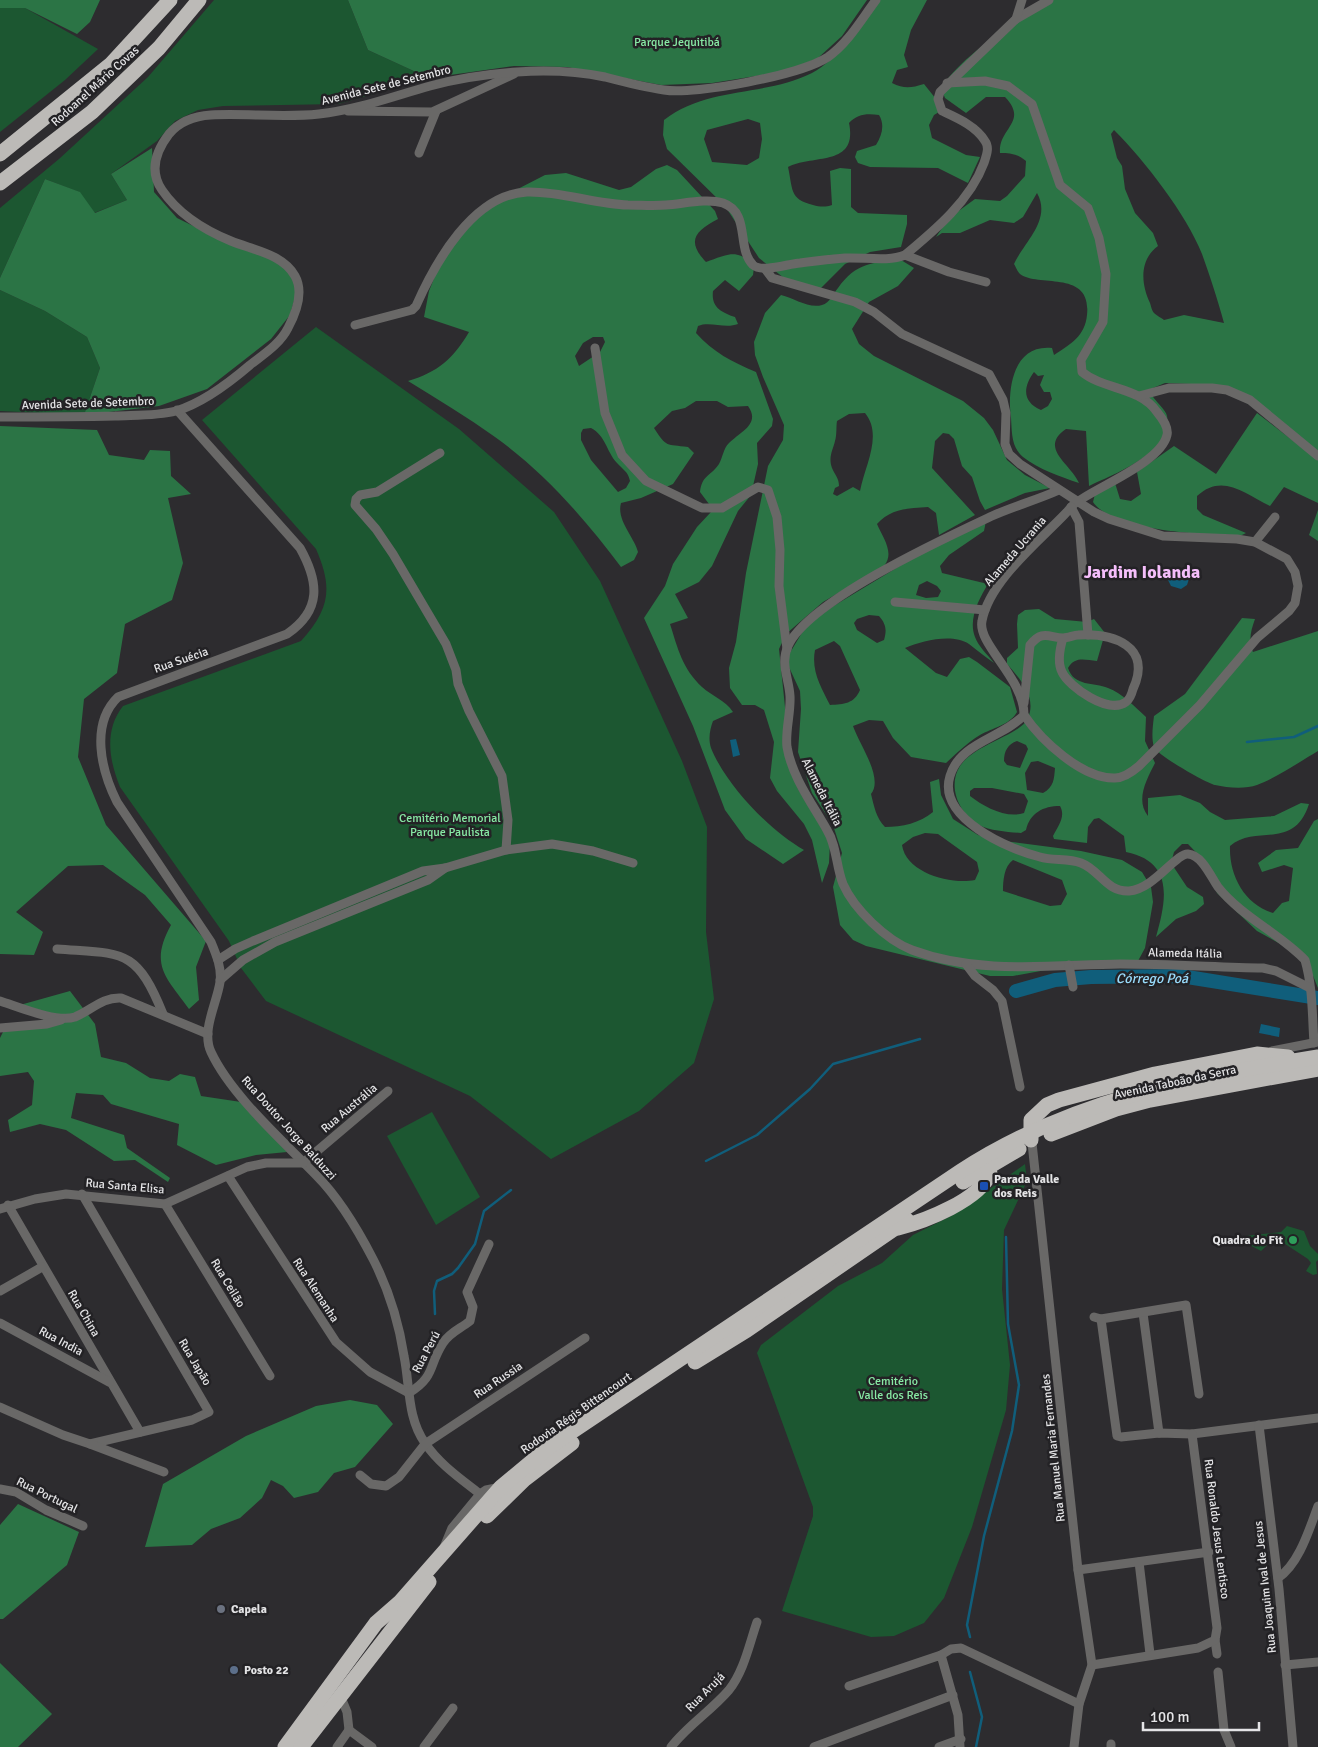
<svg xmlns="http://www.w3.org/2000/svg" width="1318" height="1747" font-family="Signika,sans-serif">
  <rect width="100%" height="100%" fill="#2d2c2f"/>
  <g fill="#1c5731">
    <polygon points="214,0 348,0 368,50 429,78 338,104 223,106 198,110 175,121 157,141 111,174 127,200 94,213 79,192 45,179 0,278 0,208 59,159 148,77"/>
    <polygon points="0,8 25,8 98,49 65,80 0,132"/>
    <polygon points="0,290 45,311 87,337 100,368 84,415 0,411"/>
    <path d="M316,327L459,429L554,512L600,581L682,761L707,827L706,932L714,999L694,1063L639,1111L551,1159L470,1096L266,1001L241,968L229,941L120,787C109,760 104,730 123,706L301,641C330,609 333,588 316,549L202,420Z"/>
    <polygon points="432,1112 480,1197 436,1225 387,1136"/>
    <polygon points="1025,1164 1027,1181 1004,1230 1002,1289 1010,1365 1006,1410 972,1527 944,1598 924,1623 894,1636 871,1637 782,1611 813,1516 813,1507 757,1353 761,1345 838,1286 882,1263 913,1235 953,1215"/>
    <polygon points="1287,1226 1304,1231 1310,1246 1318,1254 1318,1260 1316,1262 1317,1274 1313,1275 1306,1271 1311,1263 1308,1259 1279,1240 1279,1234 1261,1251 1246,1243 1245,1236 1281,1232"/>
  </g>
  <g fill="#2b7445" fill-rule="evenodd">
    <polygon points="0,0 100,0 90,22 77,34 25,8 0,8"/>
    <polygon points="348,0 867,0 842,36 818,58 787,71 712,83 661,85 567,67 514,66 429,78 368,50"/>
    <path d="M879,0H927L911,30L904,55L908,67L897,70L892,83C904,89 911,88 924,84L944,109L934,115L929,125L932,138L966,155L980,157L968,183L938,168L870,167L858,163L855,157L857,151L876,145C882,135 885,125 879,115C867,113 857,114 849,123C858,167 813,154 788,167C793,189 789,199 813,205C820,207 826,207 832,205L830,171L840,168L851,169V207L858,213L907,215V224L901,247L870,252L845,264L819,290L784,278L759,258L725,206L667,149L663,135L664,120C708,86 764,97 812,73C838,60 861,22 879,0ZM748,119L760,123L762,139L759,158L747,165L712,162L704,139L707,130Z"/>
    <path d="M1053,0H1318V451L1290,429L1217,385L1165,383L1153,388L1152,395C1155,401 1166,410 1167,416C1174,452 1114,474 1089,486L1086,431L1066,429C1038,448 1071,464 1079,483C1061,477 1038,469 1023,457C1011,447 1012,432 1011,418C1007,389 1013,344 1052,348L1054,355C1071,344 1085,336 1087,315C1092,269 1039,288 1020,274C1017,271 1016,267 1014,264C1024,242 1052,220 1037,193L1023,217L1014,223L990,220L960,233H942L936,237L949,218L975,199L1000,201L1007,196L1025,176L1026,161C1017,154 1011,153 1000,153C998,128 1029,122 1005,97H986L966,113L945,98L941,88C968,49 1014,25 1053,0ZM1114,130C1145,161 1186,214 1202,254C1210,276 1218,301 1224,323L1184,315L1164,320C1162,318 1157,316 1154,313C1152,311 1151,306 1150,303C1141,284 1139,260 1158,246L1153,233L1135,213L1125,189L1122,166L1117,158L1111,134ZM1034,372L1038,376L1044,375L1040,385L1044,392H1050L1052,399L1048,406L1041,410C1022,402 1023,387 1034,372Z"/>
    <polygon points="152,148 154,192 177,218 230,244 275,260 291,274 297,290 290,315 271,339 207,389 159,406 84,415 100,368 87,337 45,311 0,290 0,278 45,179 80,192 95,213 127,200 111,174"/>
    <path d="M667,165L677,170L715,211L718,219C695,231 686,241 706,262C727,255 738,247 754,267L753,275L739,291L725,280L713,291C711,307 721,312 735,317L738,324C725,329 710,321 698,326L696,333C713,352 732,362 756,372L773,419L772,426L757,443L758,464L751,495L738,511L712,566L699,582L675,594L688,618L670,624C678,649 682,668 702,687C712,696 725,700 733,712L713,721C710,729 708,739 711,748C726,785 770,831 804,850L783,864L746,839L725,810L693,726L644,618L665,586L673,564L697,527L711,512L709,504L700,492C702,475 710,477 719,464C723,457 723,449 729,443C740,432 761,424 748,406L728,407L717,401H696L685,408L672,411L654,428C667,448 666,444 688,447L694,453L673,484L641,498L621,503C616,520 635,538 638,552L634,560L621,567C585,519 544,472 495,437C467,417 437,399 408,381C438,372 453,359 469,332L424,317L429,291L449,241L508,194L545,175L566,173L619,190L631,187L656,169ZM593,337H603L605,342L600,352L579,366L575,356L583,343ZM591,428C606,436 606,451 617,463C623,470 628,471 630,481L626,488L618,492L591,460L581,440V433L583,429Z"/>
    <path d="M901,260L914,268L898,286L869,302L852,329L859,344L874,356L963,401L984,418L993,430L1007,460L1025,475L1050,488L1025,493L985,510L980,501L972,477L962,466L954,439L949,434L943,433L935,441L932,468L975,515L939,535L936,513L928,507C908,508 890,509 877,524C883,538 895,553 884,566L823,602L786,634L779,649L785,707L786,758L798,789L830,842L829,863L822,883L812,840L804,824L777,791L770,778L774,742L764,710L755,705H742L730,688L729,668L736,642L746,573L768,466L783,440L784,425L763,377L755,355L754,342L765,313L781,295C794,298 809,309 822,305C830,303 833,294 838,288C856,263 872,262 901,260ZM865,413C883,435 865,465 860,491L853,487L837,496L833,494L835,488L839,486C839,478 835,475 832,468C828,457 833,450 835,441C837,435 836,427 837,421L849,414Z"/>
    <path d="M1257,413L1318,460V503L1284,487L1270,506C1244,493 1222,473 1197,496V509L1203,515L1246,533L1242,535C1206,535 1114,532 1093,502L1095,494L1115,483L1120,499L1131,501L1141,494L1137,472L1174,446L1216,474Z"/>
    <path d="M0,426L97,430L109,455L144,460L150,450L170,451L171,476L191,494L168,498L183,563L172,600L125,624L117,673L84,699L78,757L106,825L206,941L196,967L199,1000L189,1009C166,977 149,965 171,925L145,895L103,865L68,866L16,912L43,932L34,955L0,954Z"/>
    <polygon points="1318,510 1318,541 1309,535"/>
    <path d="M986,521L984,531L949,555L940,566L942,573L988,584C979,599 968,619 975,637C978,646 988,655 994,663C985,657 977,650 969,644C952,633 922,641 905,648L936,673L947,677L960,659L969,657L977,662L1010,687L1017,712C1010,725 992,728 980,735C967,743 957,753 946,763L911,757L893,738L883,721L869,720L853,726C859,744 884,778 871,794C874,806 876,818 885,827C902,827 920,823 933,812L930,782L939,779L941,795L953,819L978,835L1004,841L1081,851L1122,860L1142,872L1151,887L1153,902L1145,948L1138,961L1057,968L1013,976H990L866,946L853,940L840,925L833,887L842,853L833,825L812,793L798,752L801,709L800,691L788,665V656L806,626L832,607L908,561ZM927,581L937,586L941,591L938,597L926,598L916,595L919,585ZM869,615L879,616C886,624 887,630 884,640L877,643L857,630L854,623L857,619ZM834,641L840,646L860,690C854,704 844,704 830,705C821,687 811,671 815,650ZM925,833L938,834L977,862L979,871L975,880C951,885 906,873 902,845L913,837ZM1013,860L1062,880L1067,894L1061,905L1050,906L1003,891C1003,881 1004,866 1013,860Z"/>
    <path d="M1039,609L1055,619L1087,622L1094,619L1105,633L1097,661C1085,660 1075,656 1068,668C1074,687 1094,682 1108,688C1122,693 1135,707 1146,717L1145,741L1155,763C1147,779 1135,800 1148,816V798L1180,795L1200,803L1210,812L1225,820L1274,816L1301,803L1309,804C1294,851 1255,824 1230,846C1229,875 1244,904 1273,913L1282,903L1289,901L1293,868L1284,865L1262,872L1258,863L1276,850L1298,848L1314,821L1318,819V988L1309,966L1284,946L1257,931L1217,893L1209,866L1188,844H1182L1174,852L1171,863L1187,887L1203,897L1204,904L1196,911L1176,919L1156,937C1166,901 1175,862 1126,852L1124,836L1099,818L1094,819L1088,827L1087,843L1054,839L1053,836C1058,826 1066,817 1060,806C1043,806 1030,813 1026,830L1021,833C1008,832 991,831 979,825C959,814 947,786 960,766C975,744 1021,735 1028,718C1037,697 1020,679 1007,664V658L1018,648L1017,624L1018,615L1025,610ZM1017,741L1026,745L1028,749L1020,768L1007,765L1004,761C1004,751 1008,744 1017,741ZM1038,761L1055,768C1054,779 1054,787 1043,793L1027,790L1025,773L1031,762ZM974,788H992L1024,794L1028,801L1024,813C1007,819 984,807 970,796V791Z"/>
    <path d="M1242,618L1255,619C1251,630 1248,641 1253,652L1318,631V751C1301,761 1276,778 1257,785C1246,789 1228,788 1215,785C1206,783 1157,755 1154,747C1151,738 1153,725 1154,716L1185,694Z"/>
    <polygon points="70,991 95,1024 101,1057 126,1063 150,1078 169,1081 180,1074 195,1077 201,1096 241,1102 287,1152 256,1155 216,1165 177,1145 179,1124 111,1104 103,1095 76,1093 71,1118 124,1135 127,1148 170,1178 168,1182 135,1160 114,1161 66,1130 40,1124 10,1132 8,1120 32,1105 34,1081 28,1072 0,1076 0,1038 4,1030 42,1027 44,1012 20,1005"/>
    <polygon points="350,1400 377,1405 393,1424 355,1467 334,1473 318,1492 294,1498 283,1486 271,1480 262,1498 240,1518 211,1529 192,1545 145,1547 163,1484 246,1436 316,1406"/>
    <polygon points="18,1504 79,1532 67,1565 3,1619 0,1619 0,1525"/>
    <polygon points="0,1663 52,1714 18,1747 0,1747"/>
  </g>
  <g fill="#105e7b">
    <polygon points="1170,573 1189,579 1187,585 1181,589 1171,586 1168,580"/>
    <polygon points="736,739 740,755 733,757 730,740"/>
    <polygon points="1261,1024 1280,1028 1279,1037 1259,1033"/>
  </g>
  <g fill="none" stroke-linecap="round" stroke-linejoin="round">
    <g stroke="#105e7b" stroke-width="2.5">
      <polyline points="1247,742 1294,737 1318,726"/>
      <polyline points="706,1161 757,1135 810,1089 833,1064 920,1039"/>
      <polyline points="435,1314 434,1291 437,1281 452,1274 458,1268 475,1244 484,1211 511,1190"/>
      <polyline points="970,1637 967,1625 984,1536 1012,1431 1019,1385 1008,1324 1006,1237"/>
      <polyline points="970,1672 982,1717 976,1747"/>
    </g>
    <polyline stroke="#105e7b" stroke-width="14" points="1016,991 1055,980 1091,977 1181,976 1318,998"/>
    <g stroke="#696867" stroke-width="9">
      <polyline points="1016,19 1049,0"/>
      <path d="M947,83L985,81L1008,86L1032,104L1060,185L1088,208L1099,238L1106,274L1103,322L1081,360L1082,372C1104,390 1140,387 1157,412C1162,418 1169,427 1167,435C1161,462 1099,486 1077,502C1072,505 1069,510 1064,515C1037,543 989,582 982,621C977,644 1024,678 1024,715C1003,738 960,742 950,776C937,818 1008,849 1040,857C1053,861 1068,858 1081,863C1100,870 1106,892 1129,891C1154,889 1176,853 1188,854C1202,855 1211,877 1218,887C1242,917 1279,933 1305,960C1313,988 1312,1015 1314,1043"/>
      <polyline points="348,111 432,112 514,74"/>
      <polyline points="419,153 436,111"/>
      <polyline points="905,255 949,272 986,282"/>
      <path d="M766,270L772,278L855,302L874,312L902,334L989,374L1003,400L1006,413L1005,444L1009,454L1020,464L1094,512L1109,519L1163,536L1237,539L1255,542L1287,559L1295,572L1298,586L1295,603L1289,611L1257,638L1200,705L1139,766C1132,772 1124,778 1115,778C1082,779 1041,740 1024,715"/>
      <path d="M355,325L412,310L416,306C435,263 473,194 527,192C561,191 594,204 628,205C641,205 654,206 666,205C683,204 706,198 723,203C751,213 736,248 753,265C762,273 787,264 800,263C815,261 830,259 845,258C864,257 888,262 905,255C935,230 970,201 984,163C986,156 990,148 985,141C976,126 957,118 942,111L938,99L940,92L1016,19L1022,0"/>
      <polyline points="595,348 605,413 622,455 646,481 702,508 722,508 758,487 768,490 777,517 780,550 779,586 787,649"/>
      <polyline points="1139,396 1169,388 1212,388 1227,390 1250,400 1318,456"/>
      <path d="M177,410L300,548C319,582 322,610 287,634L118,697C90,724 101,770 117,802L211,942C216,954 222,968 220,982C217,1003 201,1031 211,1052C231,1095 283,1141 316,1175C339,1198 358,1230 373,1259C388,1288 399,1324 404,1356C410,1385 407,1418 425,1443C439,1464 461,1479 480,1494"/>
      <path d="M0,417C38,417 77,417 115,416C135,415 157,416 176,411C203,403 229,383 250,365C264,354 280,344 288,328C296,313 304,292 295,276C283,254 253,250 231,241C204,230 179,215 162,190C149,171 156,151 169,134C179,122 195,116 211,115C246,113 283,118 319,114C357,110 394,96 430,86C459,78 488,74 517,72C546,70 576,71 605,77C624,82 644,87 664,90C696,95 801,75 828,57C848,43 861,20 876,0"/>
      <polyline points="440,453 377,492 360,495 356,499 355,505 376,529 393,554 446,644 456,670 458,684 469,711 502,776 508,820 506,850"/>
      <path d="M1059,490C1037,500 1014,506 992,516C945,538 808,601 788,646C780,663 789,679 790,696C791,713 785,731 787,747C792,777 813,805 827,830C837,846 836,867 843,884C854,909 886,940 912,950C979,975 1050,965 1120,964C1168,964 1215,967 1263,968L1276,971L1310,988"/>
      <polyline points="1071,507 1079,522 1088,635"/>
      <polyline points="1255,542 1275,517"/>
      <polyline points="895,602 985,610"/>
      <path d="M1024,703L1030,645C1042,630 1048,637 1063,638C1068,638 1074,635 1078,635C1113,633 1153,646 1133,689C1132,693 1130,699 1126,702C1109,715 1069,687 1062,672C1057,662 1060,648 1063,638"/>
      <path d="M57,949C122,954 136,947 163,1014"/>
      <polyline points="218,960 235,949 253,941 423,871 445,868 506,850 552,844 593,851 633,863"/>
      <polyline points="966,964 975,976 993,990 1002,1001 1020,1087"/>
      <polyline points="1069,965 1073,987"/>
      <polyline points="220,980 243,960 275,942 428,880 445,868"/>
      <path d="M0,1001C19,1007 56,1023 75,1017C92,1010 102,997 121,998L208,1034"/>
      <polyline points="0,1028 47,1024 61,1020"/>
      <polyline points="1272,1051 1318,1042"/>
      <polyline points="1032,1143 1078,1570 1092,1665 1079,1704 1074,1747"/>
      <polyline points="303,1163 388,1091"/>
      <path d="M228,1176L336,1342L370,1372L409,1393C436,1376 428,1366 443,1343C450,1332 460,1329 470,1321L473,1307L467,1292L489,1244"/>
      <polyline points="165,1204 270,1376"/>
      <polyline points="8,1205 140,1432"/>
      <polyline points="0,1209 35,1199 66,1194 165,1204 247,1167 266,1163 303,1163"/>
      <polyline points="0,1291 42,1267"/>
      <polyline points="1143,1313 1159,1433"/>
      <polyline points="1094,1317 1101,1319 1186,1305 1199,1394"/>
      <polyline points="1101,1319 1117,1436 1121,1437 1159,1433 1192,1434 1318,1418"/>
      <polyline points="0,1323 109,1382"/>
      <polyline points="0,1407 63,1435 90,1444 192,1420 209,1412 82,1194"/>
      <polyline points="1259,1425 1279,1589 1293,1747"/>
      <polyline points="90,1444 164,1472"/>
      <polyline points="360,1475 371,1484 386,1486 399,1477 425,1444 585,1338"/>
      <polyline points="0,1489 16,1492 46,1510 83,1526"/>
      <polyline points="445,1545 452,1528 480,1494 486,1490 501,1487"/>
      <polyline points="1139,1562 1150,1654"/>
      <polyline points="1078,1570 1209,1552"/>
      <path d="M1278,1578C1299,1564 1309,1530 1318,1506"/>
      <polyline points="1215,1640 1217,1654"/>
      <polyline points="941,1655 951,1649 961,1648 1079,1704"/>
      <polyline points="1092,1665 1198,1648 1215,1640 1217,1628 1192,1434"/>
      <polyline points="1285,1665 1318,1662"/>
      <polyline points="1218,1672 1224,1730 1231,1747"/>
      <polyline points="849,1686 941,1655 958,1715 960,1747"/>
      <polyline points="340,1695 347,1712 349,1730"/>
      <polyline points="349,1730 372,1747"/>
      <polyline points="337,1747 349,1730"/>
      <polyline points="424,1747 453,1708"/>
      <path d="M671,1747C688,1725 711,1711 729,1690C744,1671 749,1645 757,1622"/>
      <polyline points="814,1747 953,1695"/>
      <polyline points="939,1747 961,1739"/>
      <polyline points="1111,1747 1111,1744"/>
    </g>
    <g stroke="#bcbab7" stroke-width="15">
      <polyline points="0,154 111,64 170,0"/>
      <polyline points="0,183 92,112 159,48 199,0"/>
      <polyline points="1051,1134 1116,1109 1150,1100 1318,1069"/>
      <polyline points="1031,1140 1031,1120 1047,1105 1059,1100 1155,1074 1257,1054 1288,1057"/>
      <polyline points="963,1182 1019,1149"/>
      <path d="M898,1228C925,1221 980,1200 990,1173L984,1161"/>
      <polyline points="695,1362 747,1330 907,1220"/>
      <polyline points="487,1516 525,1479 572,1443"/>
      <path d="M285,1747L376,1623L400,1602L501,1487L549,1447L961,1171C1072,1099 1190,1078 1318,1057"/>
      <polyline points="301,1747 429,1582"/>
    </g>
  </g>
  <rect fill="#1a4fb4" stroke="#232225" stroke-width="2" x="979" y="1181" width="10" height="10" rx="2.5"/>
  <circle fill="#2e9e5b" stroke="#232225" stroke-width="2" cx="1293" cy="1240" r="5"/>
  <circle fill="#6b7280" stroke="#232225" stroke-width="2" cx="221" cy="1609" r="5"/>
  <circle fill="#5c6f8a" stroke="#232225" stroke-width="2" cx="234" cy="1670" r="5"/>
  <g text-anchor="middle" stroke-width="5" stroke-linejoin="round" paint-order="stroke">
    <g font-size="12" fill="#88eaa5" stroke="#232225">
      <text x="677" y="46">Parque Jequitibá</text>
      <text x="450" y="822">Cemitério Memorial<tspan x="450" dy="14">Parque Paulista</tspan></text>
      <text x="893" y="1385">Cemitério<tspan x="893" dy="14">Valle dos Reis</tspan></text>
    </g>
    <g font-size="12" fill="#e4e4e6" stroke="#232225">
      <text transform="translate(386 85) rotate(-14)" y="4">Avenida Sete de Setembro</text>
      <text transform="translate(95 86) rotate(-42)" y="4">Rodoanel Mário Covas</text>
      <text transform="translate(88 403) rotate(-2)" y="4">Avenida Sete de Setembro</text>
      <text transform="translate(1015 551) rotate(-49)" y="4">Alameda Ucrania</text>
      <text transform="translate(181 660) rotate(-19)" y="4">Rua Suécia</text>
      <text transform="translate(822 792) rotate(63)" y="4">Alameda Itália</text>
      <text transform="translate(1185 953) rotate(1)" y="4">Alameda Itália</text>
      <text transform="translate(1175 1082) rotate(-12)" y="4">Avenida Taboão da Serra</text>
      <text transform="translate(349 1108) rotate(-40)" y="4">Rua Austrália</text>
      <text transform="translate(289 1128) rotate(48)" y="4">Rua Doutor Jorge Balduzzi</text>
      <text transform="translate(125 1186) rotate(5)" y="4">Rua Santa Elisa</text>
      <text transform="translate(228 1283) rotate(59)" y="4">Rua Ceilão</text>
      <text transform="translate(316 1290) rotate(57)" y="4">Rua Alemanha</text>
      <text transform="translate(84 1313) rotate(60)" y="4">Rua China</text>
      <text transform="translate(61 1341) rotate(28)" y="4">Rua India</text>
      <text transform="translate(426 1352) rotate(-62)" y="4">Rua Perú</text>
      <text transform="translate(195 1362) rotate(59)" y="4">Rua Japão</text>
      <text transform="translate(498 1380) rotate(-34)" y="4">Rua Russia</text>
      <text transform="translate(576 1413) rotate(-35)" y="4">Rodovia Régis Bittencourt</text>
      <text transform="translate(1053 1448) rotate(-96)" y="4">Rua Manuel Maria Fernandes</text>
      <text transform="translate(47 1495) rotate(26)" y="4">Rua Portugal</text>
      <text transform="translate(1217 1529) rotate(83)" y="4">Rua Ronaldo Jesus Lentisco</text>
      <text transform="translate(1265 1587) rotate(-96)" y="4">Rua Joaquim Ival de Jesus</text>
      <text transform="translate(705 1692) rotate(-45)" y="4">Rua Arujá</text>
    </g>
    <g font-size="12" font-weight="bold" fill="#e4e4e6" stroke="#232225" text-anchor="start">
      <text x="994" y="1183">Parada Valle<tspan x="994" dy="14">dos Reis</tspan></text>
      <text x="1283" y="1244" text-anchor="end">Quadra do Fit</text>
      <text x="231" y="1613">Capela</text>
      <text x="244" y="1674">Posto 22</text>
    </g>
    <g font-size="14" font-style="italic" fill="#99dcfc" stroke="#232225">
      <text x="1152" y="983">Córrego Poá</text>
    </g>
    <g font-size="18" font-weight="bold" fill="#f5befb" stroke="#232225">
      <text x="1142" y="578">Jardim Iolanda</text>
    </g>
  </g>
  <path d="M1143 1722v8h116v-8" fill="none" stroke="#e4e4e6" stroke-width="2.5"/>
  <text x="1150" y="1722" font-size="15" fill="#e4e4e6" stroke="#232225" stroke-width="4" paint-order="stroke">100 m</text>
</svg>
